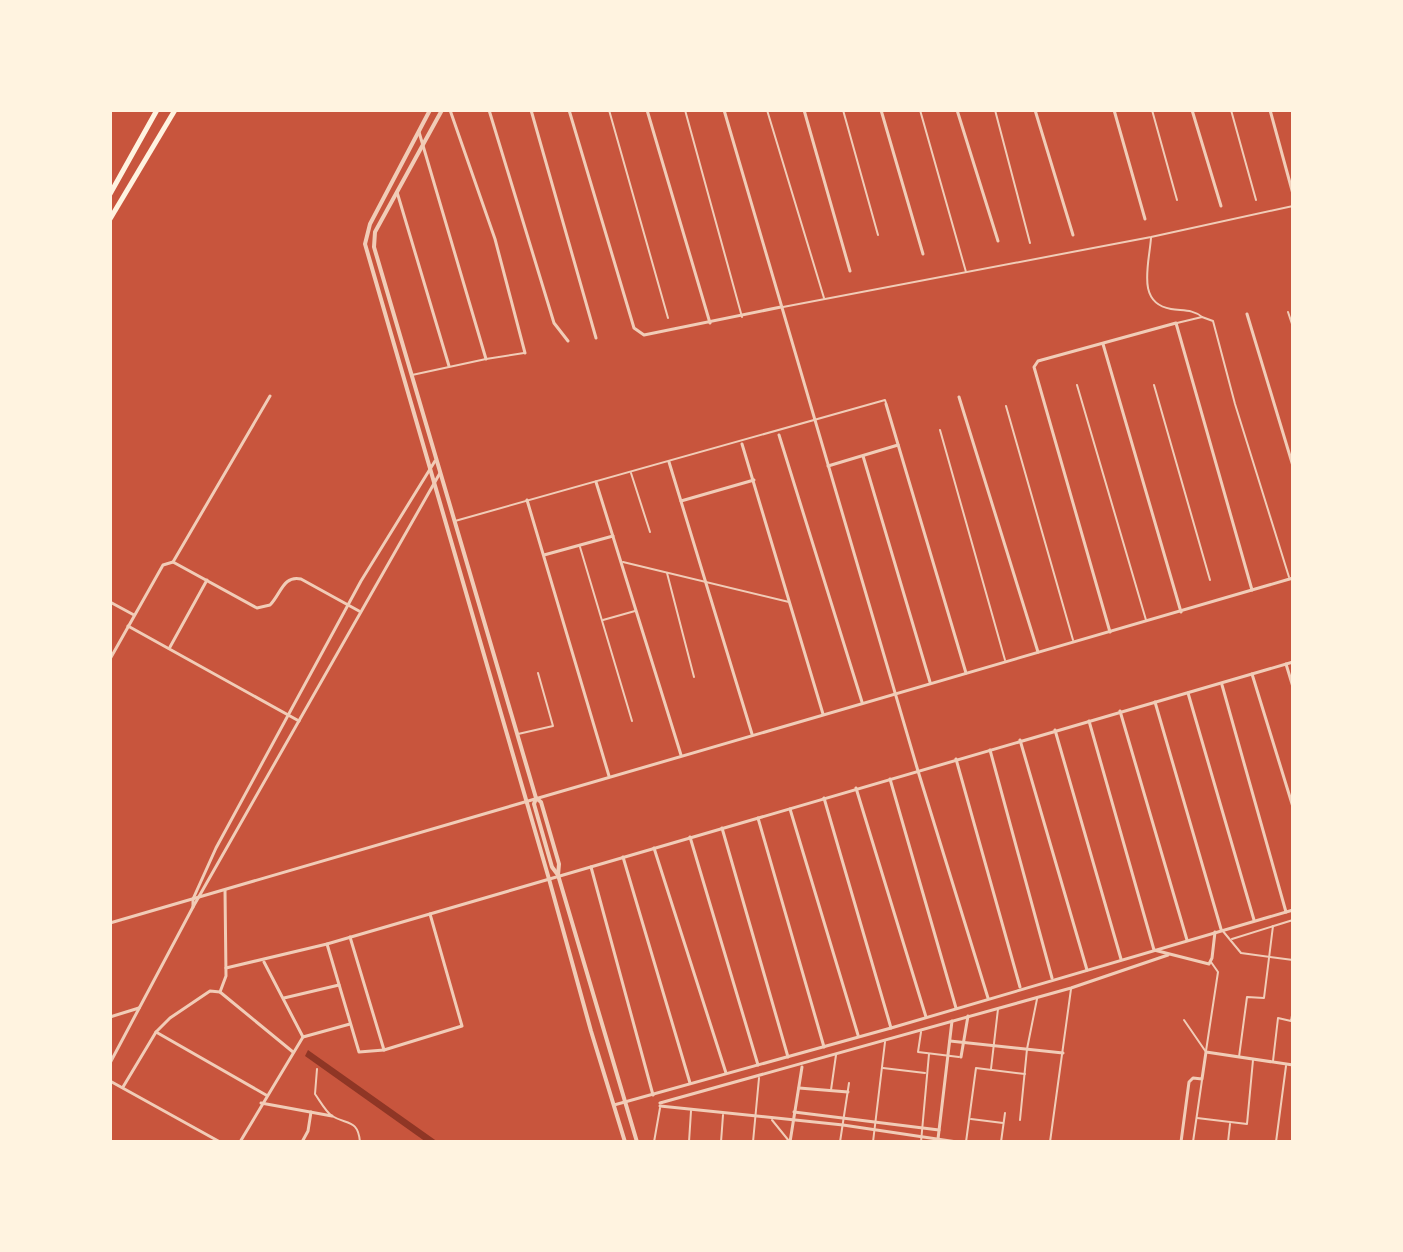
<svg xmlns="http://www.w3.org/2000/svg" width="1403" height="1252" font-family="Roboto,sans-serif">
  <rect width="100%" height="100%" fill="#c8553d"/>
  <polygon fill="#8f3625" points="308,1050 438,1142 426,1142 305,1056"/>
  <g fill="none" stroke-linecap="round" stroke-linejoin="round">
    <g stroke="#f1ccb7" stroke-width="2">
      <polyline points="609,110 668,318"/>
      <polyline points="685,110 742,317"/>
      <polyline points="767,110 824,298"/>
      <polyline points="843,110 878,235"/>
      <polyline points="920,110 966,272"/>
      <polyline points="995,110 1030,243"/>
      <polyline points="1152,110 1177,200"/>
      <polyline points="1231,110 1256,200"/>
      <path d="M1151,238C1149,265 1136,303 1171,309C1182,311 1193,309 1202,317"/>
      <polyline points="783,307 1151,237 1293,206"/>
      <polyline points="1288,312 1293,327"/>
      <polyline points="1177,323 1202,317 1213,321 1235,404 1289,577"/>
      <polyline points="412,375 486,359 524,353"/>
      <polyline points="1077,385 1146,620"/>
      <polyline points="1154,385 1210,580"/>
      <polyline points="1006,406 1073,640"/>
      <polyline points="940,430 1005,660"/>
      <polyline points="631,473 650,532"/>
      <polyline points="455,521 885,400 886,403"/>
      <polyline points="580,547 632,721"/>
      <polyline points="623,562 789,602"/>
      <polyline points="667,573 694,677"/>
      <polyline points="603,620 635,611"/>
      <polyline points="518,734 553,726 538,673"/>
      <polyline points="1222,930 1241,953 1293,960"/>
      <polyline points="1232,939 1293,920"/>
      <polyline points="1184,1020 1206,1052"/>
      <polyline points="921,1032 918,1052 959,1057"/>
      <polyline points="1206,1051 1218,972 1211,962"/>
      <polyline points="1239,1057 1247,997 1264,998 1273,926"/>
      <polyline points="1273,1061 1278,1018 1291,1021 1293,1010"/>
      <polyline points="883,1068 925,1073"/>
      <path d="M317,1069L315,1094C320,1101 326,1112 332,1116C347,1125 358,1119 360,1142"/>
      <polyline points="991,1069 998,1009"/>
      <polyline points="831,1090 836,1055"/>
      <polyline points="1197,1118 1247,1124 1253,1060"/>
      <polyline points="971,1119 1003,1123"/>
      <polyline points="772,1120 789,1141"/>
      <polyline points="1020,1120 1027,1049 1037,999"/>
      <polyline points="654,1142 660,1108"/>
      <polyline points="689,1142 691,1111"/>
      <polyline points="721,1142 723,1115"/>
      <polyline points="753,1142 759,1078"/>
      <polyline points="840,1142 849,1083"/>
      <polyline points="873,1142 885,1042"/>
      <polyline points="921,1142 929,1054"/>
      <polyline points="966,1142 976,1068 1025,1074"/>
      <polyline points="1001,1142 1005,1113"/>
      <polyline points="1050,1142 1071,989"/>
      <polyline points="1193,1142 1202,1080"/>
      <polyline points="1228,1142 1230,1124"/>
      <polyline points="1276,1142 1286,1066"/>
    </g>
    <g stroke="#f1ccb7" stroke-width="3">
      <polyline points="450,110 495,239 525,353"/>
      <polyline points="489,110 554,323 568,341"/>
      <polyline points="531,110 596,338"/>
      <polyline points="569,110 634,328 644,335 781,307"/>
      <polyline points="647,110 710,323"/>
      <polyline points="724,110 918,771 988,998"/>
      <polyline points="804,110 850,271"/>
      <polyline points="881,110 923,254"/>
      <polyline points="957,110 998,241"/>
      <polyline points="1035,110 1073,235"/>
      <polyline points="1114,110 1145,219"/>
      <polyline points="1192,110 1221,206"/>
      <polyline points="1270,110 1293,194"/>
      <polyline points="419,132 486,359"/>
      <polyline points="397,192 449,366"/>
      <polyline points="1247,314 1293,466"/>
      <polyline points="1103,344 1181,612"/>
      <polyline points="959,397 1038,652"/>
      <polyline points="886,404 966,673"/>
      <polyline points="779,435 862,702"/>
      <polyline points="742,444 823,714"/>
      <polyline points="863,456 930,682"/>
      <polyline points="669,462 752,734"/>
      <polyline points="828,466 898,445"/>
      <polyline points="596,482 681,755"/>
      <polyline points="527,500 609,776"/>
      <polyline points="681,501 754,480"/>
      <polyline points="544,555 613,536"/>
      <path d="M173,562L257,608L270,605C281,594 283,575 301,579L359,611"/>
      <polyline points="110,602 134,615"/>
      <polyline points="128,626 299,721"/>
      <polyline points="1110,632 1034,367 1038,361 1176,323 1252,590"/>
      <polyline points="170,647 207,580"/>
      <polyline points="110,659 163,565 173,562 270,396"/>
      <polyline points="1286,664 1293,687"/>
      <polyline points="1252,674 1293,807"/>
      <polyline points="1222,685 1286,912"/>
      <polyline points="1188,693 1254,920"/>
      <polyline points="1155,702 1221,929"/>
      <polyline points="1120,711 1187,940"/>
      <polyline points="1089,721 1154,950 1209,964 1212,958 1215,932"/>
      <polyline points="1055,730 1121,959"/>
      <polyline points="1020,740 1087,970"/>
      <polyline points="990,750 1052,978"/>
      <polyline points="956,759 1020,987"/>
      <polyline points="890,779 956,1008"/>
      <polyline points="856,788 926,1017"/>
      <polyline points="824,798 891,1028"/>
      <polyline points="790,809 858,1035"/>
      <polyline points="758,818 824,1047"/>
      <polyline points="722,828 788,1057"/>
      <polyline points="690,837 758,1065"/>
      <polyline points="654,848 726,1073"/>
      <polyline points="623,857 690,1083"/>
      <polyline points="591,867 653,1095"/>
      <polyline points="193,907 193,899 216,848 361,581 435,461"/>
      <polyline points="110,923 1293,578"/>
      <polyline points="350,937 384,1050 462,1026 430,914"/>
      <polyline points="327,944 359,1052 384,1050"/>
      <polyline points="264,962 303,1037"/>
      <polyline points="226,968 327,944 1293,662"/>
      <polyline points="220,992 226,976 225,890"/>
      <polyline points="284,998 339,985"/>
      <polyline points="110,1017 139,1008"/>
      <polyline points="156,1032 266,1095"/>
      <polyline points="950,1041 1063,1053"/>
      <polyline points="961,1057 968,1016"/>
      <polyline points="110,1063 193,907 440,473"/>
      <polyline points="110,1081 220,1142"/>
      <polyline points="123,1087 156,1032 170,1018 210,991 220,992 293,1052"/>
      <polyline points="799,1088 848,1092"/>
      <polyline points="261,1103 332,1116"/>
      <polyline points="660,1103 1071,988 1168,955"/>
      <polyline points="614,1105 891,1028 1293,910"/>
      <polyline points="660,1106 843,1125 957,1142"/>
      <polyline points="794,1112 939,1130"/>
      <polyline points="938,1139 952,1021"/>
      <polyline points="240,1142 303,1037 350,1024"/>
      <polyline points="302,1142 308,1131 311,1112"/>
      <polyline points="790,1142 802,1067"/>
      <polyline points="1181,1142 1189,1082 1193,1078 1202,1079 1206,1052 1293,1065"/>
    </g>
    <g stroke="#f1ccb7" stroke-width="4">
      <polyline points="430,110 370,224 365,244 549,879 591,1031 625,1142"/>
      <polyline points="442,110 375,232 374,247 536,798 534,804 552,867 558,875"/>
      <polyline points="536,798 541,802 559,864 558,875 637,1142"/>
    </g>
    <g stroke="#fff3e0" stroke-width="5">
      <polyline points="110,194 157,110"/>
      <polyline points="110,219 175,110"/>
    </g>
  </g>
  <rect width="1403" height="1252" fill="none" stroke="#fff3e0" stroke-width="224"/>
</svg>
